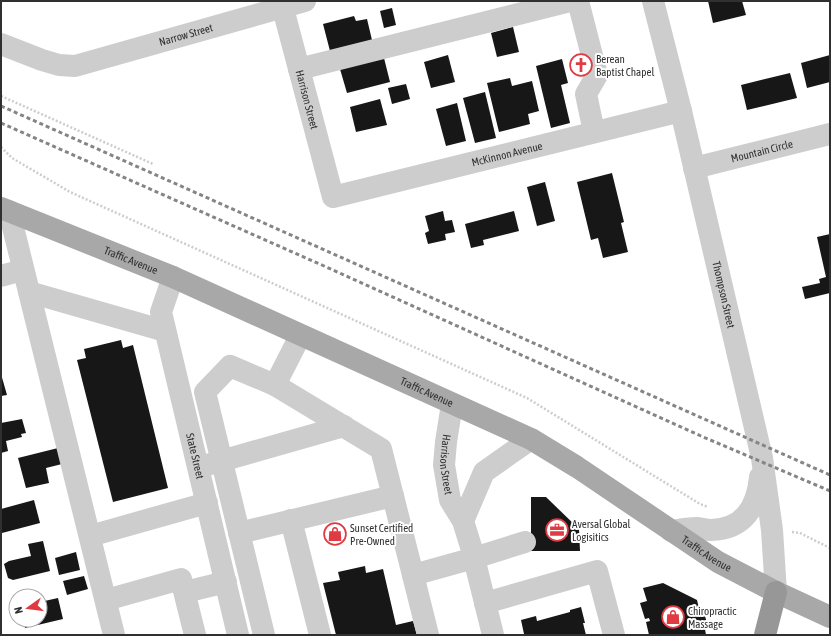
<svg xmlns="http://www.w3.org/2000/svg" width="831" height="636" font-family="'Asap Condensed',sans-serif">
  <rect width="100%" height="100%" fill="#fff"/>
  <g fill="#171717">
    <polygon points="708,1 742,1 746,15 713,23"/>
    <polygon points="392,8 396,25 384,28 380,11"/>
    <polygon points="354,16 356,21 367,19 372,40 330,51 323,24"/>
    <polygon points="513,27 519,52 497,57 491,33"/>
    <polygon points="448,55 455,82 431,88 424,62"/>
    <polygon points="830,55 830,82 807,88 801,63"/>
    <polygon points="384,58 390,82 347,93 340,69"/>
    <polygon points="562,59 568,83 561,85 570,123 551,128 536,66"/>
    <polygon points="790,73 797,98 747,110 741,85"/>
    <polygon points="510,78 512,86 532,81 539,111 528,114 530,124 499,132 487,83"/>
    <polygon points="406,84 410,99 392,104 388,88"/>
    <polygon points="485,92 496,138 475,143 463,98"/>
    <polygon points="380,99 387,125 356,132 350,107"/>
    <polygon points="457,103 466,141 446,146 436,109"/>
    <polygon points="612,173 624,222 621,223 628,252 603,258 598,238 591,240 577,182"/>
    <polygon points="545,182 555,221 537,226 527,187"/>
    <polygon points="443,211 445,221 452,220 455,232 445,234 446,240 428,244 425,233 429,231 425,216"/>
    <polygon points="514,211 519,231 483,240 484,245 471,248 465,224"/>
    <polygon points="830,234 830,293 805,299 802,287 820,283 819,279 826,277 817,237"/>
    <polygon points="121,340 123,348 133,345 168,488 113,502 77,360 86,358 84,349"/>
    <polygon points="1,374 7,395 1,396"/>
    <polygon points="22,419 26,433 21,434 22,437 6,441 8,451 1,453 1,423"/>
    <polygon points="58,448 62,464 46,468 49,483 26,488 18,458"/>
    <polygon points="531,497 546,497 579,529 580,551 531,551"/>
    <polygon points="34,500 40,523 2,533 1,509"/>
    <polygon points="43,541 50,571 13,580 8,578 4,564 9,561 31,556 28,544"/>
    <polygon points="76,552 80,570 59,575 55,558"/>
    <polygon points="365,566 366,573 383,569 396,625 413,621 417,635 336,635 323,583 340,580 338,572"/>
    <polygon points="84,576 88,589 67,595 63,581"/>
    <polygon points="663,583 697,600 701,617 705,616 708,627 705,629 706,635 649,635 646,622 650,621 649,618 645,619 640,603 647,601 643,588"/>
    <polygon points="58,598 63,619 25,628 24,622 21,622 21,620 40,620 40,602"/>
    <polygon points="581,607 585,623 583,623 586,635 524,634 521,620 536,616 537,621 570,612 570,610"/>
  </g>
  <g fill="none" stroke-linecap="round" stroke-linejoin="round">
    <g stroke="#cdcdcd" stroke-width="2.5" stroke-dasharray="2 2" stroke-linecap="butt">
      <polyline points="1,96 153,164"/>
      <polyline points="1,147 12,158 70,192 527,398 700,504 708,507"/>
      <polyline points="792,532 800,533 830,548"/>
    </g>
    <g stroke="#cdcdcd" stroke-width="22">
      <path id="s1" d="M281,1L333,197L681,111"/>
      <polyline points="578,1 597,75 586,94 594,132"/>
      <path id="s2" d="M653,1L681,111L762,458L772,530L776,592"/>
      <path id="s3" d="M1,44L42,60L59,65L75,66L305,1"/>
      <polyline points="299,69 570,1"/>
      <path id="s4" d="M694,168L830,134"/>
      <polyline points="9,211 114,635"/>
      <polyline points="1,276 23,270"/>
      <path id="s5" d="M173,277L161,312L238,635"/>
      <polyline points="29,292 165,331"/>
      <polyline points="300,336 275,385 381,449 413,575 474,558 525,542"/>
      <path id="s6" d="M452,404L446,442L444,465L450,500L463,521L472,550L493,635"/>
      <polyline points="207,465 344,426"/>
      <polyline points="291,520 320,635"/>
      <polyline points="463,521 484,472 531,439"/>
      <path d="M671,531C679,530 688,528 696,528C701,528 706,530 711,530C744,529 757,507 760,477"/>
      <polyline points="239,533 393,496"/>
      <polyline points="97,534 207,503"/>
      <polyline points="413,575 428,635"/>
      <polyline points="185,592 226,582"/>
      <polyline points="113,598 181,579 195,635"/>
      <polyline points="485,603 597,571 614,635"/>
      <polyline points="264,635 205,392 230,366 275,385"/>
    </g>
    <path stroke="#a8a8a8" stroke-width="22" id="s7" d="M1,208L173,277L531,439L577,467L718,562L776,592L830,617"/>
    <polyline stroke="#979797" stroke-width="22" points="765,635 776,592"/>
    <g stroke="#858585" stroke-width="3" stroke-dasharray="4 3" stroke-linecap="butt">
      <polyline points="1,106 830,475"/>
      <polyline points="1,123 324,266 701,436 830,491"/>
    </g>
  </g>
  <defs>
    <g id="church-ring" transform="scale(1.15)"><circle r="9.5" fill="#fff" stroke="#e03a42" stroke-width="1.5"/><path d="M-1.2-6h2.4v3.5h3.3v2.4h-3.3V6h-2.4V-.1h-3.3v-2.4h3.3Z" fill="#e03a42"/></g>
    <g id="office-ring" transform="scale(1.15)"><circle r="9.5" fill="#fff" stroke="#e03a42" stroke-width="1.5"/><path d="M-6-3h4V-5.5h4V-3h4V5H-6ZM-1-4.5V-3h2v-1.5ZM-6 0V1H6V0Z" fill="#e03a42"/></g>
    <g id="shop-ring" transform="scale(1.15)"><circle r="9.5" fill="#fff" stroke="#e03a42" stroke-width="1.5"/><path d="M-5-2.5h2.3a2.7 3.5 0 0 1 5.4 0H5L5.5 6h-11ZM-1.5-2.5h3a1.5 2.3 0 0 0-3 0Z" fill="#e03a42"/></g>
  </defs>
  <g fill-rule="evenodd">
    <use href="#church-ring" x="581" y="65"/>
    <use href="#office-ring" x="557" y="530"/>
    <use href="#shop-ring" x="335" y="534"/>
    <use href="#shop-ring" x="673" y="617"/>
  </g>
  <g text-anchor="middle" stroke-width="4" stroke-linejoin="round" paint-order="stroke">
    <g font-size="11" fill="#303030" stroke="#fff">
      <text dy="4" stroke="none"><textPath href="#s3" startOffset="193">Narrow Street</textPath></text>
      <text dy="4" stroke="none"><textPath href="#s1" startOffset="102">Harrison Street</textPath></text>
      <text dy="4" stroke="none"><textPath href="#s4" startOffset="70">Mountain Circle</textPath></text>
      <text dy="4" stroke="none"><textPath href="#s1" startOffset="382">McKinnon Avenue</textPath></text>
      <text dy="4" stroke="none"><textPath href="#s7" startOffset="140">Traffic Avenue</textPath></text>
      <text dy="4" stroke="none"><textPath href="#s2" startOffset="302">Thompson Street</textPath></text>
      <text dy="4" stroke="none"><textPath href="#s7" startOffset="464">Traffic Avenue</textPath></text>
      <text dy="4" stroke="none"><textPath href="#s5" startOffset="185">State Street</textPath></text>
      <text dy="4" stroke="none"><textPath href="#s6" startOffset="61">Harrison Street</textPath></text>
      <text dy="4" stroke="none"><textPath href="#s7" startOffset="788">Traffic Avenue</textPath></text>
    </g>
    <g font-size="11" fill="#303030" stroke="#fff" text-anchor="start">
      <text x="596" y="63">Berean<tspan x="596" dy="13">Baptist Chapel</tspan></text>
      <text x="572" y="528">Aversal Global<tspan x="572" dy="13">Logisitics</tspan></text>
      <text x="350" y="532">Sunset Certified<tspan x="350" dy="13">Pre-Owned</tspan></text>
      <text x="688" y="615">Chiropractic<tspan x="688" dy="13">Massage</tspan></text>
    </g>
  </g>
  <rect width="831" height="636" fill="none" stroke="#303030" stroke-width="4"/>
  <g transform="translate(28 608) rotate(256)"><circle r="19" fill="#ffffff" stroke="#acacac"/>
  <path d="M0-3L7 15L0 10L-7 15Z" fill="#e03a42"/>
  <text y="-6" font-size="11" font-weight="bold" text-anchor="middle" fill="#303030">N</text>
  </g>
</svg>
